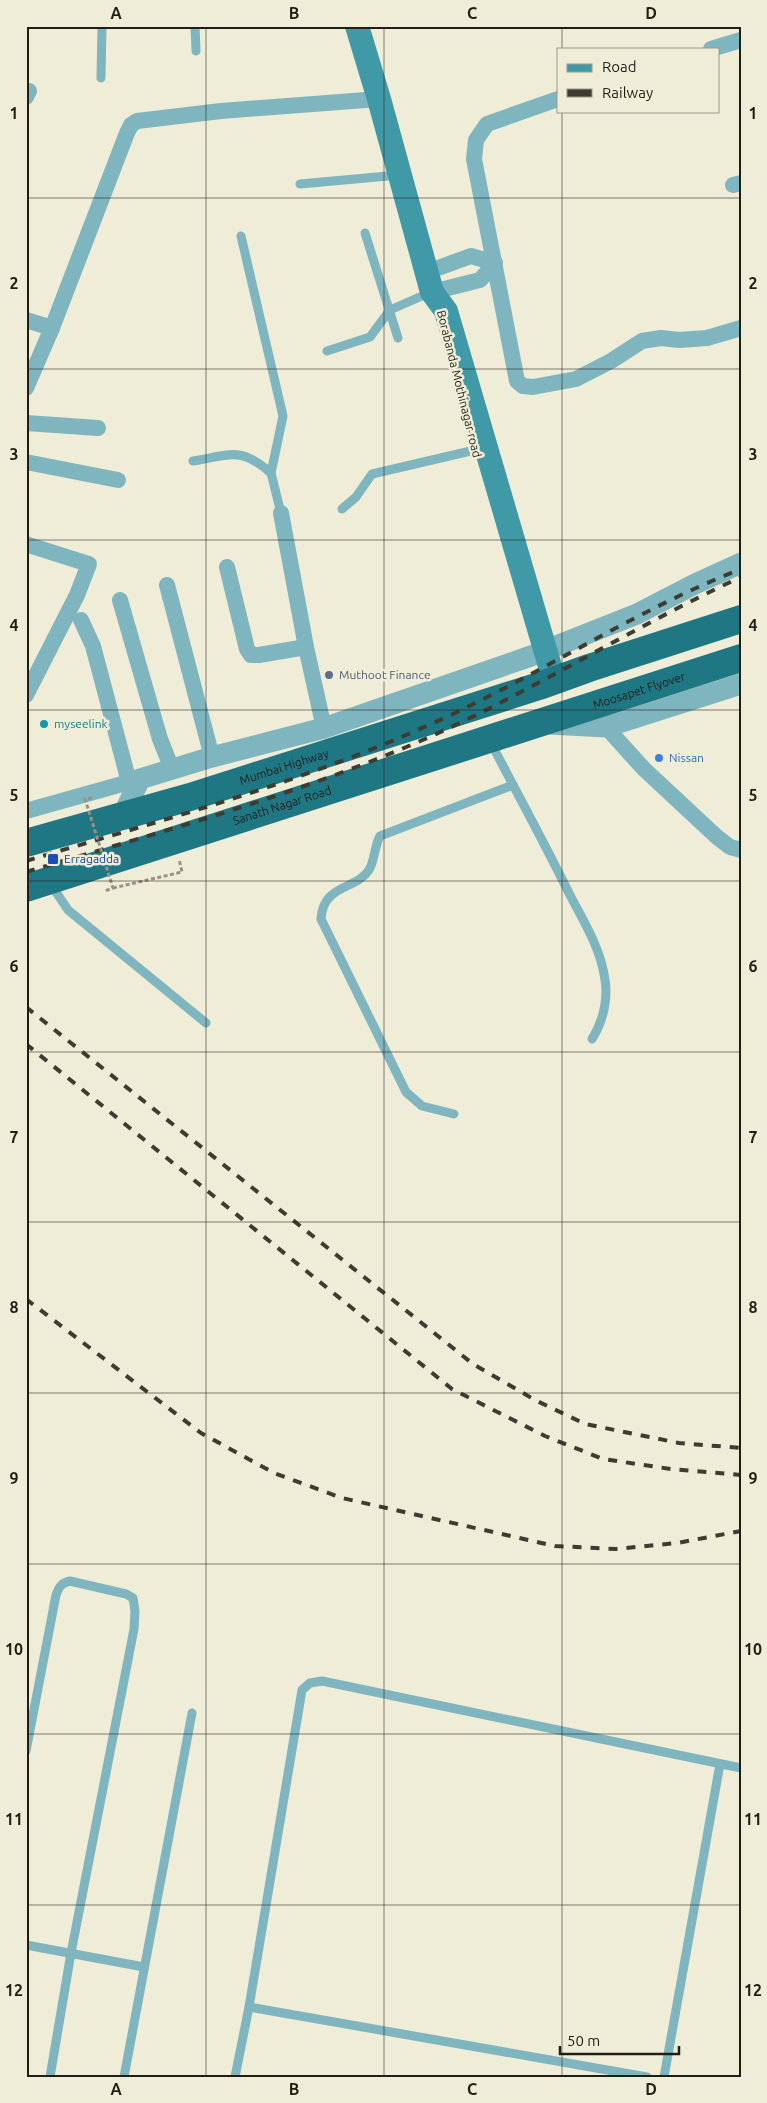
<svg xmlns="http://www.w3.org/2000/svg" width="767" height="2103" font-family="Ubuntu,sans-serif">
  <rect width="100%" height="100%" fill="#efecd7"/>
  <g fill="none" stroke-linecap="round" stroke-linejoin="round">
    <polyline stroke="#959383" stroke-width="3" stroke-dasharray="4 2.5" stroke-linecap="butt" points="113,888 182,872 179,859"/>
    <g stroke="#7fb5be" stroke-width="9">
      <polyline points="195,26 196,51"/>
      <polyline points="101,78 102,26"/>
      <polyline points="300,184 399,175"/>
      <polyline points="365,233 398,338"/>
      <polyline points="241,236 283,416 271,473 281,513"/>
      <polyline points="327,351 370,337 390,310 431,292"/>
      <path d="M193,461C230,455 240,446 271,473"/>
      <polyline points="342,509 356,497 372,474 475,450"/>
      <path d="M490,741C517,793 545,844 571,897C584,922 599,946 604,974C609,996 604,1020 592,1039"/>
      <polyline points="50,883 68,910 206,1023"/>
      <path d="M454,1114L422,1106L406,1092L321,919C323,884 356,890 369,870C375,860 374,847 380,836L513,785"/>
      <path d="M26,1751L56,1595C59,1587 61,1583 70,1581L126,1594L133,1598L135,1611L134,1629L71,1953L50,2077"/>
      <polyline points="26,1945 144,1967"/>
      <polyline points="249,2007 302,1690 310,1683 322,1681 741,1768"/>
      <polyline points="124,2077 192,1713"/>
      <polyline points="235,2077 249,2007 647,2077"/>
      <polyline points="664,2077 720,1764"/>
    </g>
    <g stroke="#7fb5be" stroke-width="16">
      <polyline points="711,49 741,40"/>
      <polyline points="26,97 29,91"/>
      <polyline points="558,99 487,124 476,140 474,159 517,381 523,386 533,387 576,379 611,361 642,341 661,338 679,340 707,338 741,328"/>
      <polyline points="733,185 741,183"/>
      <polyline points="427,272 471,256 495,263"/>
      <polyline points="432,292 480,280 495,263"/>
      <polyline points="26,320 52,328"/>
      <polyline points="26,388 52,328 127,133 131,125 137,121 221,111 379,99"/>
      <polyline points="26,423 98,428"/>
      <polyline points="26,462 118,480"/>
      <polyline points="281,513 306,647 324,728"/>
      <polyline points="26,544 89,564 77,595 26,695"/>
      <polyline points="227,567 247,649 251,655 259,655 306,647"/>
      <polyline points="167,585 212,757"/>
      <polyline points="120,600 160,739 172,769"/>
      <polyline points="81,620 93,646 129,782"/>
      <polyline points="606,727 644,769 717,837 730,847 741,850"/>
      <polyline points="26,811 140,779"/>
    </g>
    <g stroke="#7fb5be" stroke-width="21">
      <polyline points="550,724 606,727 741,684"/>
      <polyline points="122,817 140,779 212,757 324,728 531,656 637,614 695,584 741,563"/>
    </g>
    <polyline stroke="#4099a7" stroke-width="24" points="357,26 379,99 432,292 446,311 554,680"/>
    <g stroke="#207784" stroke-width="28">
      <path id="s1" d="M26,843L190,797L539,686L589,668L741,619"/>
      <path id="s2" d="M26,888L741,658"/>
    </g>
    <g stroke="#3e3c32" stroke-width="4" stroke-dasharray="9 9" stroke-linecap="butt">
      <path d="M26,861C162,820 301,783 431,724C537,677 633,611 741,569"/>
      <path d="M26,872C160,832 297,795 425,739C533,691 633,627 741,577"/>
      <polyline points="26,1007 473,1364 535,1400 585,1424 679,1443 741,1448"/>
      <polyline points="26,1044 452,1389 545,1436 603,1459 671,1469 741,1475"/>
      <polyline points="26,1299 201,1433 274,1473 342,1498 555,1546 616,1549 677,1543 741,1531"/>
    </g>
    <polyline stroke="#959383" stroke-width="3" stroke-dasharray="4 2.5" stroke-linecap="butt" points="92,798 85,799 113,888 105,891"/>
  </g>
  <path fill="none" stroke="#201f17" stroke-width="1" stroke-opacity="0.55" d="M206,26V2077M384,26V2077M562,26V49M562,111V2077M26,198H741M26,369H741M26,540H741M26,710H741M26,881H741M26,1052H741M26,1222H741M26,1393H741M26,1564H741M26,1734H741M26,1905H741"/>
  <circle fill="#5c6f8a" stroke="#efecd7" stroke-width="2" cx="329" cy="675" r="5"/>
  <circle fill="#0f9aa8" stroke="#efecd7" stroke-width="2" cx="44" cy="724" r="5"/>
  <circle fill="#3f7fe0" stroke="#efecd7" stroke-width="2" cx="659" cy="758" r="5"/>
  <rect fill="#1a4fb4" stroke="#efecd7" stroke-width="2" x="47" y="853" width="12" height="12" rx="2.5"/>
  <g text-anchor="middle" stroke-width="5" stroke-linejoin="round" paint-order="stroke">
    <g font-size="12" fill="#201f17" stroke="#efecd7">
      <text transform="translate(459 384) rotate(76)" y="4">Borabanda Mothinagar road</text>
      <text dy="4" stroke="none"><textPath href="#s2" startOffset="644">Moosapet Flyover</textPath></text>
      <text dy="4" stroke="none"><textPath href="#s1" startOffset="269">Mumbai Highway</textPath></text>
      <text dy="4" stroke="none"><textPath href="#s2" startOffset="269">Sanath Nagar Road</textPath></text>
    </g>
    <g font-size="12" fill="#4e5e75" stroke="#efecd7" text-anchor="start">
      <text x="339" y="679">Muthoot Finance</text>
    </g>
    <g font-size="12" fill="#0d838f" stroke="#efecd7" text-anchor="start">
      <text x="54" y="728">myseelink</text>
    </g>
    <g font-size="12" fill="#366cbe" stroke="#efecd7" text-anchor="start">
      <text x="669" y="762">Nissan</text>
    </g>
    <g font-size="12" fill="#164399" stroke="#efecd7" text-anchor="start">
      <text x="64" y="863">Erragadda</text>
    </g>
  </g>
  <rect width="767" height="2103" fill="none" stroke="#efecd7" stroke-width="55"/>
  <rect x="557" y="48" width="162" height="65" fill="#efecd7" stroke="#9c9a8a"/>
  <rect x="567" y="64" width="25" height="8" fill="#4099a7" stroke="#9c9a8a"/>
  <text x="602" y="72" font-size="15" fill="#201f17">Road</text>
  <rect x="567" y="89" width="25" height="8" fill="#3e3c32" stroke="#9c9a8a"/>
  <text x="602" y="98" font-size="15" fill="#201f17">Railway</text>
  <path d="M560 2046v8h119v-8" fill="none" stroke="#201f17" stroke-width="2.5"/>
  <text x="567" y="2046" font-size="15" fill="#201f17" stroke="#efecd7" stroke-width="4" paint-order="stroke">50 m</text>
  <rect x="28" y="28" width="712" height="2048" fill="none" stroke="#201f17" stroke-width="2"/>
  <g font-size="16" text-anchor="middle" font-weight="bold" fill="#201f17">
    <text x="116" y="19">A</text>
    <text x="294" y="19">B</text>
    <text x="472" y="19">C</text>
    <text x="651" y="19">D</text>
    <text x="14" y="119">1</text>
    <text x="753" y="119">1</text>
    <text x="14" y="289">2</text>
    <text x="753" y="289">2</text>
    <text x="14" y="460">3</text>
    <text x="753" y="460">3</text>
    <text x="14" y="631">4</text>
    <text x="753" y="631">4</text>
    <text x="14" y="801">5</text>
    <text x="753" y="801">5</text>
    <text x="14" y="972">6</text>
    <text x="753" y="972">6</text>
    <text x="14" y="1143">7</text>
    <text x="753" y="1143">7</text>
    <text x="14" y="1313">8</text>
    <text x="753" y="1313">8</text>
    <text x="14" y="1484">9</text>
    <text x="753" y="1484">9</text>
    <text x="14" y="1655">10</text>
    <text x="753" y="1655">10</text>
    <text x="14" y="1825">11</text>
    <text x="753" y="1825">11</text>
    <text x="14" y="1996">12</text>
    <text x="753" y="1996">12</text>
    <text x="116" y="2095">A</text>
    <text x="294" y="2095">B</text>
    <text x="472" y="2095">C</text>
    <text x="651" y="2095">D</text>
  </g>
</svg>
